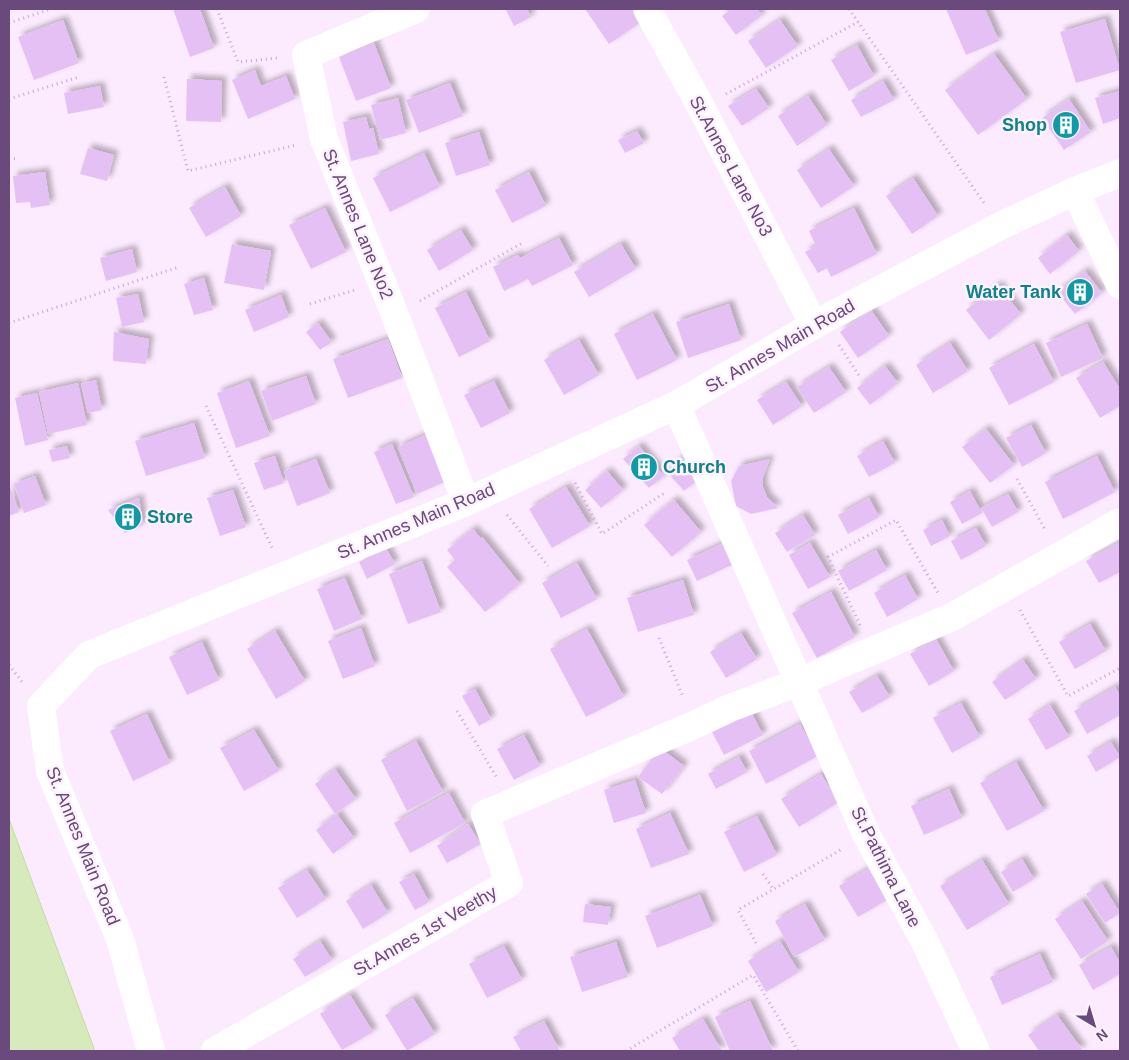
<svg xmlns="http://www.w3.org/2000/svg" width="1129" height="1060" font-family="Arial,sans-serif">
  <defs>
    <filter id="shadow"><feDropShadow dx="4.5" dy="-4.5" stdDeviation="2.5" flood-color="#0004"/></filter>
  </defs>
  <rect width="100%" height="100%" fill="#fceafe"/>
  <polygon fill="#d6eabc" stroke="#c2dca2" points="9,819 95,1051 9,1051"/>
  <g fill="#e5c0f5" filter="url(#shadow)">
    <polygon points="173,9 200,9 214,48 190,57"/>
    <polygon points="509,9 527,9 531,17 514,26 506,10"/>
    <polygon points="585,9 631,9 641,22 609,44"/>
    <polygon points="732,9 757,9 762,15 736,35 722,16"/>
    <polygon points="946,9 985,9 999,41 966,55"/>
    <polygon points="1105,19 1120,70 1076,83 1060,32"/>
    <polygon points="63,20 79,63 34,80 18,37"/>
    <polygon points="780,20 798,46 766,68 748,41"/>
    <polygon points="374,43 391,88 356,101 339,57"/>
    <polygon points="857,45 874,76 849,91 831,60"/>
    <polygon points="994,54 1027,99 978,135 945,90"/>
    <polygon points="255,70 261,86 286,76 295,99 248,119 232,80"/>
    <polygon points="187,79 222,81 221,122 186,121"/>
    <polygon points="883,81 894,100 861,117 851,100"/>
    <polygon points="450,83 463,116 419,133 406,100"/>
    <polygon points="100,86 104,107 68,114 64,93"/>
    <polygon points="756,89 769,108 742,126 728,106"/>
    <polygon points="1120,91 1120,118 1103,124 1095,98"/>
    <polygon points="808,96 827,125 797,146 778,116"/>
    <polygon points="398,98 406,133 380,140 371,105"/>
    <polygon points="1069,99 1091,132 1064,150 1042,118"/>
    <polygon points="366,117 369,129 373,128 379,154 351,161 343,122"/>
    <polygon points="637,131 644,143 625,153 618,140"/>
    <polygon points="479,132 490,165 456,176 445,143"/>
    <polygon points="88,148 114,155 107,181 80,174"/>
    <polygon points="829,149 854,186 821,208 797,170"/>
    <polygon points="424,153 440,187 390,212 373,178"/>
    <polygon points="45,172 50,205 31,208 30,202 16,203 13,176"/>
    <polygon points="529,172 546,206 512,223 495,190"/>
    <polygon points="913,178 938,216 912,234 886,196"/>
    <polygon points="225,187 241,216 206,237 189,208"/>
    <polygon points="325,208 346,252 311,269 289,225"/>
    <polygon points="854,208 877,254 831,277 827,268 818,273 805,252 816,246 809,231"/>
    <polygon points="461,230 473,250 439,271 427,250"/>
    <polygon points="1067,235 1079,251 1050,274 1038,258"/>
    <polygon points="559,238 573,265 532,286 528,279 504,291 493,267 518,255 520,258"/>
    <polygon points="232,244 271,251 264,290 224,283"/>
    <polygon points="621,244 636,269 589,297 574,272"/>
    <polygon points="132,249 137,272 106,281 100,258"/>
    <polygon points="1085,271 1102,293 1075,314 1057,292"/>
    <polygon points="204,278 213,310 194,315 184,284"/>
    <polygon points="998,285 1021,314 989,340 966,310"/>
    <polygon points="466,292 490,341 459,357 435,308"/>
    <polygon points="138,294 144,322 122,327 116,298"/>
    <polygon points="281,295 289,317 254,332 245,310"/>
    <polygon points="729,304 741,340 688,358 676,322"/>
    <polygon points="871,310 889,336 858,358 840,332"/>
    <polygon points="653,314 677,360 637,380 614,334"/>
    <polygon points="318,323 332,342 320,350 306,332"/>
    <polygon points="1087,324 1103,358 1061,377 1046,343"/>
    <polygon points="114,332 149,339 146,364 113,361"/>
    <polygon points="388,339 402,378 348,398 333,359"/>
    <polygon points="579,340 599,375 564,395 544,360"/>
    <polygon points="950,343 968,371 933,393 916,365"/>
    <polygon points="1034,344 1054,382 1009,405 989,368"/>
    <polygon points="1103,362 1120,389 1120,406 1100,418 1076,378"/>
    <polygon points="885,366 898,383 870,405 857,388"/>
    <polygon points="829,367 846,392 814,413 797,387"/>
    <polygon points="306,376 316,404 272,421 261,391"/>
    <polygon points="96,380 102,410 88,413 81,384"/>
    <polygon points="249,381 270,436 236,448 217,393"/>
    <polygon points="494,381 510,413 481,428 464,395"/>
    <polygon points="786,382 802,406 773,425 757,400"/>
    <polygon points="78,383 87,425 48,434 39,392"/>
    <polygon points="37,393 48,440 25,446 15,398"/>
    <polygon points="194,423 205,458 146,476 135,441"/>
    <polygon points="1031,425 1046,453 1022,467 1006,438"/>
    <polygon points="986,429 1014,465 990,483 962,447"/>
    <polygon points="426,435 447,481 417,494 398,447"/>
    <polygon points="883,441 895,463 869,477 857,456"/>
    <polygon points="392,444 414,497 396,504 374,452"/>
    <polygon points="67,446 70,458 52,462 49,450"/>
    <polygon points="639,446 664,476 649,488 623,459"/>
    <polygon points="686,454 704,475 684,491 666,471"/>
    <polygon points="275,456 284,483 264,490 254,463"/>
    <polygon points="1097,456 1115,492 1063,519 1045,482"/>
    <polygon points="316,459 330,493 297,506 284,471"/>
    <polygon points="770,459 763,477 763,487 767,497 778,508 751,514 736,506 731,481 739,466"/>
    <polygon points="607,471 623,490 601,508 585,490"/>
    <polygon points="35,476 46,505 24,513 14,484"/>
    <polygon points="9,484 19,512 9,516"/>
    <polygon points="566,487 590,526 552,548 529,509"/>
    <polygon points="233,490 246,527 220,536 207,498"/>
    <polygon points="970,491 982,513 962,524 950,502"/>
    <polygon points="1008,494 1018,512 992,527 981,508"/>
    <polygon points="139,498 143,525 125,533 108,510"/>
    <polygon points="869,498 879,517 848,534 838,515"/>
    <polygon points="674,500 701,532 672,557 644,525"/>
    <polygon points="803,515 815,535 787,552 775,533"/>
    <polygon points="942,520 950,536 931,546 923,530"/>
    <polygon points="976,528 986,546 961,560 951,541"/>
    <polygon points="473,529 481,539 482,537 520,584 485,612 447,567 455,560 447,550"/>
    <polygon points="724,543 734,564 697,581 687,560"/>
    <polygon points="810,543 830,577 808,589 789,555"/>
    <polygon points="1119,543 1120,572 1099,583 1086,561"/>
    <polygon points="386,548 395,564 367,579 359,562"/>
    <polygon points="876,550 887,570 849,591 838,571"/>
    <polygon points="422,561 441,612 408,624 389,574"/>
    <polygon points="577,563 597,599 561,618 542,583"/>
    <polygon points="905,575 918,599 887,617 874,593"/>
    <polygon points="345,578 362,619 334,631 317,589"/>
    <polygon points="683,580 694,615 638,632 627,598"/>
    <polygon points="831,592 855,637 817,658 792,613"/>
    <polygon points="1090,624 1106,651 1075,669 1059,642"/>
    <polygon points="361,628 375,666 343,679 328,641"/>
    <polygon points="587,629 624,697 586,717 550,649"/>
    <polygon points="275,631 305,681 276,699 247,649"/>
    <polygon points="741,633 757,659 726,678 710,652"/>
    <polygon points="936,639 954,671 929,686 910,654"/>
    <polygon points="202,642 219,680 187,695 169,657"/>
    <polygon points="1023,660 1036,679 1005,700 992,682"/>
    <polygon points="877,676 890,697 862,713 849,692"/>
    <polygon points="1115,687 1120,695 1120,715 1087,734 1074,711"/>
    <polygon points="475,689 491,719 479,726 462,696"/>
    <polygon points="961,703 980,737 952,753 933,718"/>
    <polygon points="1050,705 1069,737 1046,750 1028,719"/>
    <polygon points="750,710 763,735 724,755 711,730"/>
    <polygon points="147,714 170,763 133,781 110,731"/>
    <polygon points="800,724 818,756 766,784 749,751"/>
    <polygon points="254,730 279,771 244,791 220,748"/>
    <polygon points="524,735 540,766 514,780 497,749"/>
    <polygon points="416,741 443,792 407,811 381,760"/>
    <polygon points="1111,742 1120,757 1096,772 1087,756"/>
    <polygon points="660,748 684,766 662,794 638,777"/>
    <polygon points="739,757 747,772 716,789 708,774"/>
    <polygon points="1016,762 1044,811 1007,831 980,783"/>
    <polygon points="335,769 356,799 335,814 315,784"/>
    <polygon points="821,774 839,802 799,827 781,799"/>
    <polygon points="635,780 646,813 614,823 604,790"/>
    <polygon points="949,789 962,818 924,835 911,806"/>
    <polygon points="449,793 465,823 410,853 394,823"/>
    <polygon points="670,813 689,854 651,868 636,829"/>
    <polygon points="337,814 354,838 333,854 316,830"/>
    <polygon points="757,816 777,855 744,872 724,832"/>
    <polygon points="468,824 481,844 447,863 437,846"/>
    <polygon points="1022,859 1034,879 1013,892 1001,872"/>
    <polygon points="982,860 1009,904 967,930 940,886"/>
    <polygon points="873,866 892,897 858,917 839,886"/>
    <polygon points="307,870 326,899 297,918 278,888"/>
    <polygon points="414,874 429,902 415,910 399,882"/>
    <polygon points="1102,884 1120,913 1105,923 1086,894"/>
    <polygon points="371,885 388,913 363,929 346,901"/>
    <polygon points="700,895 713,926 657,948 645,916"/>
    <polygon points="1082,901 1108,941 1081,959 1055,919"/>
    <polygon points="585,904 611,907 608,925 583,922"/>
    <polygon points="805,904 825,940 794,957 775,921"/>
    <polygon points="320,941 332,960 305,977 293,959"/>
    <polygon points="780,941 799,972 766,992 748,961"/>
    <polygon points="616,942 628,977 582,992 570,957"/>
    <polygon points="504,946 522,980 487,998 469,964"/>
    <polygon points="1111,947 1120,963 1120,974 1093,990 1079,965"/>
    <polygon points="1040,954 1053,982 1002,1005 990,977"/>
    <polygon points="350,995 373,1032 342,1050 320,1014"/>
    <polygon points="413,998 435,1034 407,1051 385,1015"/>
    <polygon points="750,1001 773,1051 730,1051 715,1017"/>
    <polygon points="1057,1015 1083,1051 1039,1051 1028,1035"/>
    <polygon points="703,1019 722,1051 680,1051 672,1038"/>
    <polygon points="544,1021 560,1051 521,1051 513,1037"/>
  </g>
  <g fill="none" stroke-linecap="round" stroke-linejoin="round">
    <g stroke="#c9a2db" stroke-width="3" stroke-dasharray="1 4" stroke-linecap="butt">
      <polyline points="217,9 238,62 277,58"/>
      <polyline points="849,9 984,203"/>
      <polyline points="9,23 51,9"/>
      <polyline points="164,77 188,171 296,145"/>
      <polyline points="726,94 858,22"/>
      <polyline points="9,99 79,77"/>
      <polyline points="9,158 16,159"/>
      <polyline points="420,301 524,242"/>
      <polyline points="310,304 355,290"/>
      <polyline points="9,323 179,267"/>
      <polyline points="839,345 860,377"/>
      <polyline points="206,406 273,550"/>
      <polyline points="1017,479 1046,531"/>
      <polyline points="575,483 602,534 666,492"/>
      <polyline points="507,515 548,566"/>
      <polyline points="1020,610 1068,696 1120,668"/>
      <polyline points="860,625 828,557 896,520 938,593"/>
      <polyline points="659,638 683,697"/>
      <polyline points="9,665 22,682"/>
      <polyline points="457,711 497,778"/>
      <polyline points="763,874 774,890"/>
      <polyline points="756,943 738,910 842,849"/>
      <polyline points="626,1051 753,975 798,1051"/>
    </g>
    <g stroke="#fff" stroke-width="28">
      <polyline points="416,9 306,55 324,139 395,315 466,502"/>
      <polyline points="647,9 701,107 814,325"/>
      <polyline points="1075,191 1120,285"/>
      <polyline points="676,405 799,682 952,617 1120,522"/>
      <polyline points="151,1051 120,939 50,771 41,706 89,655 466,502 676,405 823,320 1000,226 1075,191 1120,173"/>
      <polyline points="215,1051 509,883 485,814 694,725 730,708 799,682 866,834 924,940 976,1051"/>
    </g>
  </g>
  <defs>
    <g id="building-disc" transform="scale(1.4375)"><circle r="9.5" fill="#0f9aa8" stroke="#fef2ff"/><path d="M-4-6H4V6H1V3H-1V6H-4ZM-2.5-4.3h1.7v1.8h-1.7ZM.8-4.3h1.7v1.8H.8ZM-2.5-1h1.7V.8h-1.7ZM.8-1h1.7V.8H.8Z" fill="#fff"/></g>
  </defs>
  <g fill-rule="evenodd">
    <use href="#building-disc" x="1066" y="125"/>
    <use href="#building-disc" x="1080" y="292"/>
    <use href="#building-disc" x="644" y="467"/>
    <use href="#building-disc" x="128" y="517"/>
  </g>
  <g text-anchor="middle" stroke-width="5" stroke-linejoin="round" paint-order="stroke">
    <g font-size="18" font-weight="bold" fill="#0d838f" stroke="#fef2ff" text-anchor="end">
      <text x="1047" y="131">Shop</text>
      <text x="1061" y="298">Water Tank</text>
      <text x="663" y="473" text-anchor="start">Church</text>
      <text x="147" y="523" text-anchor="start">Store</text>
    </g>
    <g font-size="18" fill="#6a4a7c" stroke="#fef2ff">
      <text transform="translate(731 166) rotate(62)" y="6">St.Annes Lane No3</text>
      <text transform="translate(358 224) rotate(68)" y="6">St. Annes Lane No2</text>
      <text transform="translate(780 346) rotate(-30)" y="6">St. Annes Main Road</text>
      <text transform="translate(416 521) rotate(-23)" y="6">St. Annes Main Road</text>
      <text transform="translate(83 846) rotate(68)" y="6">St. Annes Main Road</text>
      <text transform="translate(886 867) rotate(63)" y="6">St.Pathima Lane</text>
      <text transform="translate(425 931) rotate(-30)" y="6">St.Annes 1st Veethy</text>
    </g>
  </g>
  <rect width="1129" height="1060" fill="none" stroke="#6a4a7c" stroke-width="20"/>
  <g transform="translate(1094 1025) rotate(142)" stroke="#fef2ff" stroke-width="4" paint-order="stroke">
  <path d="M0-4L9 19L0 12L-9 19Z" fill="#6a4a7c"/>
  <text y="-8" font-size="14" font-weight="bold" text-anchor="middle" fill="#6a4a7c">N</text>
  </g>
</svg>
